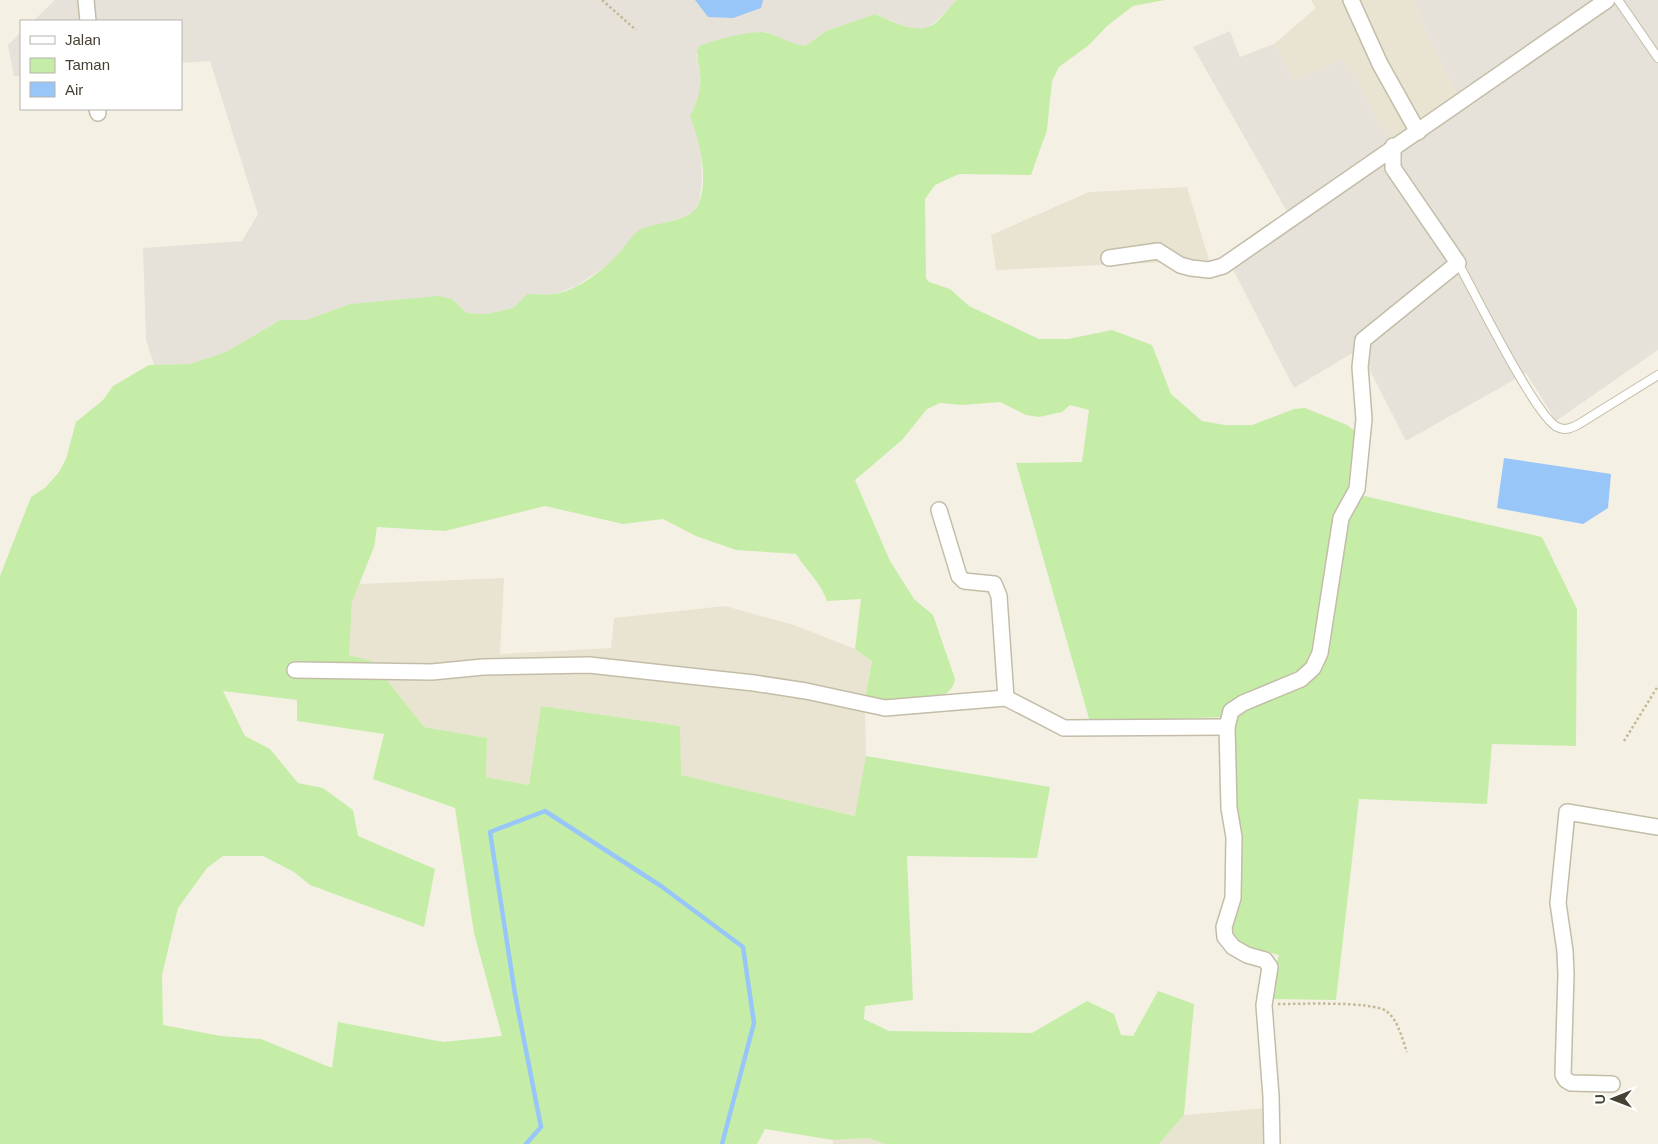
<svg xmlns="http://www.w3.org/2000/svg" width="1658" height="1144" font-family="Arial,sans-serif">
  <rect width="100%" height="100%" fill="#f4f1e4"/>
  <g fill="#e9e4d1">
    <polygon points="1311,0 1412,0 1457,97 1392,143 1292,80 1274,44 1316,8"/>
    <polygon points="1187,187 1209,260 996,270 991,235 1089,192"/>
    <polygon points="504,578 500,654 611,648 614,618 725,606 794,625 855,649 872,660 865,699 866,756 856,816 680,775 680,726 541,706 529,785 486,777 487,738 424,727 373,662 349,655 352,602 359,584"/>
    <polygon points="1280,1107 1279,1144 1159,1144 1184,1115"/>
    <polygon points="868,1138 885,1144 833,1144 833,1140"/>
  </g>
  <g fill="#e6e2d9">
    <polygon points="55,0 957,0 937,21 925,29 912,29 875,14 826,31 805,46 793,45 766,32 696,54 700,73 700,95 690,116 698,138 701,157 702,182 699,202 694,211 684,217 640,230 611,263 576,286 555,294 527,294 513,308 486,314 467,313 452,299 350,304 306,320 280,320 226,352 190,364 154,365 146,340 143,248 242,241 258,214 210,61 181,63 181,21 33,21"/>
    <polygon points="1412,0 1658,0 1658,350 1556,421 1526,373 1406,441 1359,349 1294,388 1227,258 1289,215 1193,47 1230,31 1240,57 1274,44 1293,80 1344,59 1392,143 1457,97"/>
    <polygon points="21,32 21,76 14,76 8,45"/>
  </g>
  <path fill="#c5eda7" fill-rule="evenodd" d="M957,0H1165L1133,6L1107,26L1089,45L1059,67L1052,81L1047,130L1031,175L959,174L935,185L925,199L926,278L929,282L950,289L969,306L1039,339H1068L1112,330L1152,345L1171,394L1202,421L1225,425H1252L1294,409L1305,408L1347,425L1355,431L1356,439L1347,492L1542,537L1577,609L1576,746L1492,744L1487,804L1359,799L1336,1000L1270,999L1269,989L1279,955L1241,944L1226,930L1235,903L1225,717L1090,722L1016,463L1082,462L1089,410L1070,405L1062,412L1039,417L1026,415L1000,402L962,405L940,403L927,409L902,440L855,480L890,561L914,599L933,615L955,679C954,685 951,691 945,694C933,700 880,699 865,699L872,661L855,649L861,599L827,601C821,583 806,570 796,554L736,550L696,536L663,519L623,524L545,506L445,531L377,527L374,547L352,602L349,655L372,661L424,727L487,738L486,777L529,785L541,706L680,726L681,775L855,816L866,756L1050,787L1037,858L907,856L913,1000L865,1006L864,1019L889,1031L1032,1033L1087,1001L1114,1014L1121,1035L1133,1036L1158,991L1194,1004L1184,1115L1159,1144H885L868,1138L833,1140L765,1129L757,1144H0V576L31,497L46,487L59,472L66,459L76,422L103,400L113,386L149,365L190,364L226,352L280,320H306L350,304L438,296L452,299L467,313L486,314L513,308L527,294C536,294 545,295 554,294C576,291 603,271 618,254C625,247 633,233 641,229C659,221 691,223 699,203C709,176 699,141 690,116C697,102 702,90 700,73C699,63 695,56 699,46C714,40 753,29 768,33C781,37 791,44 805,46L826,31L875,14C895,22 919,38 938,21C945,14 950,6 957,0ZM223,691L297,700V721L384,734L373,779L455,808L474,933L502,1036L443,1042L338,1022L332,1068L261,1039L221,1036L163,1025L162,975L178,908L207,868L223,856H263L294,872L310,885L424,927L435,869L358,836L353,810L323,788L298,783L270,749L245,736Z"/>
  <g fill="#98c6f9">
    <polygon points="695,0 763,0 761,8 733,18 708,17"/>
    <polygon points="1504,458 1611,474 1608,508 1583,524 1497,508"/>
  </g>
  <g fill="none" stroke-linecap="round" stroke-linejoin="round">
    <polyline stroke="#98c6f9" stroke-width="4.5" points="526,1144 541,1127 515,994 490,832 545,811 661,886 743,947 754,1023 722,1144"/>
    <g stroke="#c3bda8" stroke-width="10">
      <g id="lane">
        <polyline points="1618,0 1658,58"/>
        <path d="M1458,263C1475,293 1534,414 1557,427C1565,431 1572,428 1579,424L1658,375"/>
      </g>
    </g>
    <g stroke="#c3bda8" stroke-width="18">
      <g id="street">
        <polyline points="86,0 88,21"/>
        <polyline points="1351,0 1380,64 1418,132"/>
        <polyline points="97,109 98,113"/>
        <polyline points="1109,258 1158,251 1180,265 1191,268 1209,270 1223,266 1607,0"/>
        <polyline points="939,510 959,576 964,581 994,584 999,596 1006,698"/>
        <polyline points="295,670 432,672 483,667 589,665 754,683 806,691 885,708 1006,698 1064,728 1227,727"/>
        <polyline points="1612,1084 1571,1083 1566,1080 1563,1075 1566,974 1565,951 1558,903 1567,812 1658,827"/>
        <polyline points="1272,1144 1271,1096 1264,1005 1270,967 1265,960 1247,955 1233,947 1225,937 1224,927 1233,898 1234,837 1229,808 1227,727 1231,711 1243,703 1301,679 1313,668 1320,653 1341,518 1357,489 1364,419 1360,367 1363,340 1458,263 1393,168 1393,146"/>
      </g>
    </g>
    <g stroke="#c4b995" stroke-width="2.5" stroke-dasharray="2.5 2.5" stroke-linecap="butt">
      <polyline points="602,0 636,30"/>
      <polyline points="1624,741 1658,686"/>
      <path d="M1278,1004C1299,1004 1372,1001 1386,1011C1398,1019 1402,1039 1407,1052"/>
    </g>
    <use href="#lane" stroke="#fff" stroke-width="8"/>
    <use href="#street" stroke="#fff" stroke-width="15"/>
  </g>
  <rect x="20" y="20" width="162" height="90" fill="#ffffff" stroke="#b5b3ad"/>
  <rect x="30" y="36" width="25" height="8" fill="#ffffff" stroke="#b5b3ad"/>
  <text x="65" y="45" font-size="15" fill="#474133">Jalan</text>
  <rect x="30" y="58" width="25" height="15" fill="#c5eda7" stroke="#b5b3ad"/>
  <text x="65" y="70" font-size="15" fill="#474133">Taman</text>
  <rect x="30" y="82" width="25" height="15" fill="#98c6f9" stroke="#b5b3ad"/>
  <text x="65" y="95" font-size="15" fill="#474133">Air</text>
  <g transform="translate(1613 1099) rotate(269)" stroke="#ffffff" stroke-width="4" paint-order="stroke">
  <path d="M0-4L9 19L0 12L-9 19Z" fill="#474133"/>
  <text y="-8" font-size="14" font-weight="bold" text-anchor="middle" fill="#474133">U</text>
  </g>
</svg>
